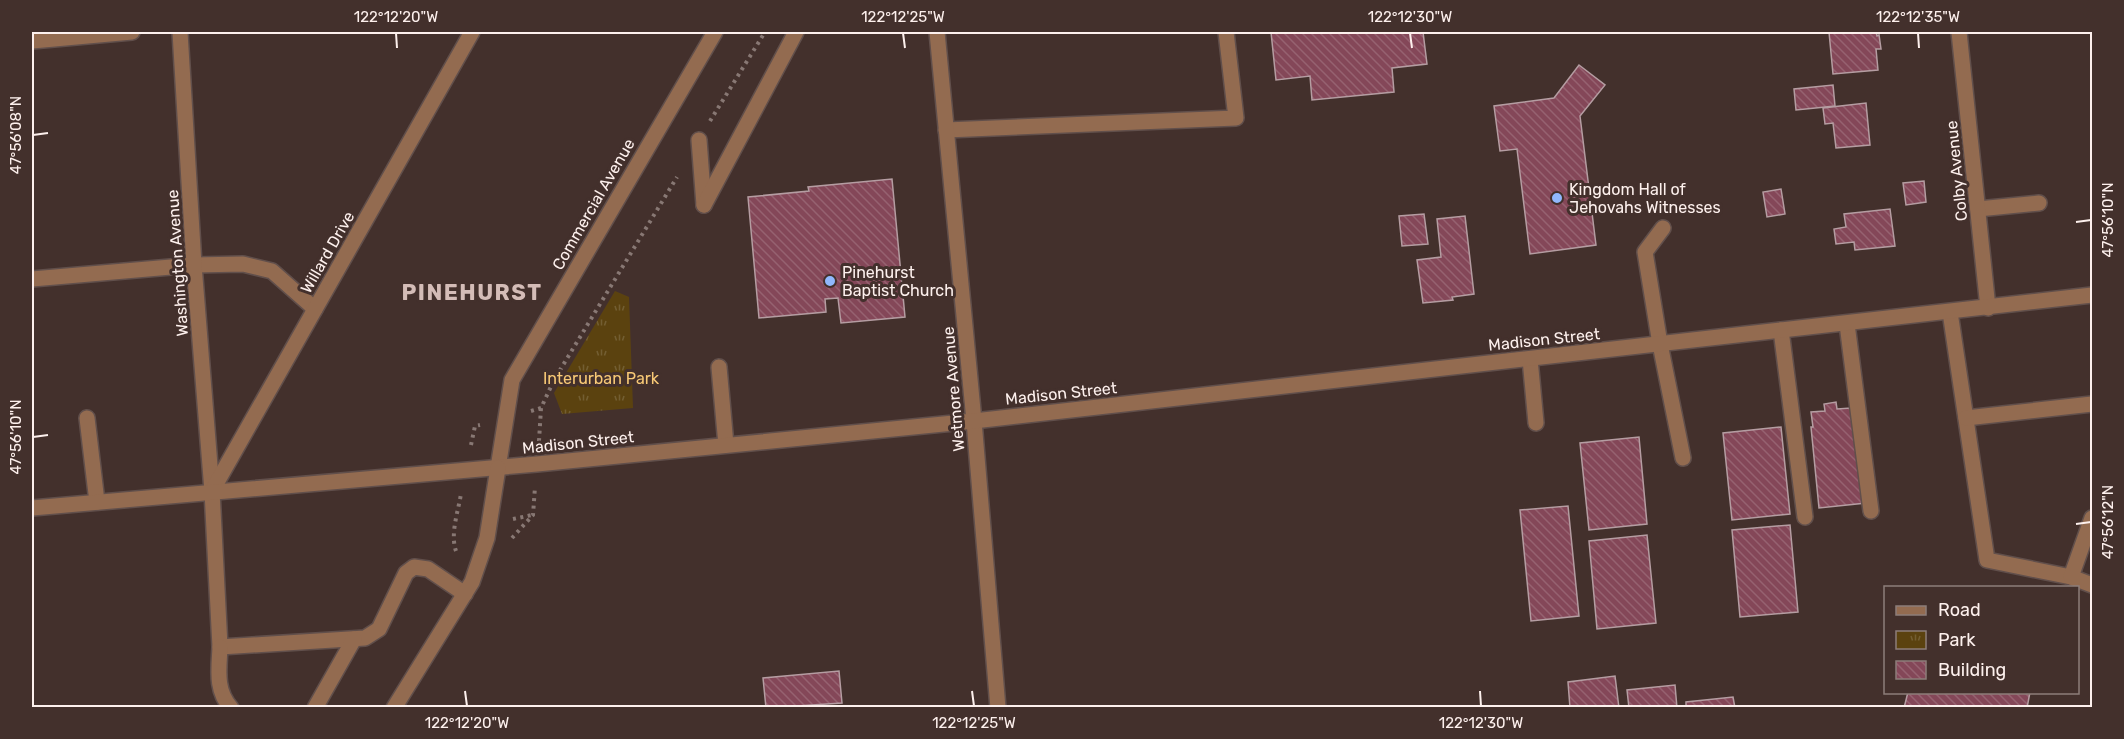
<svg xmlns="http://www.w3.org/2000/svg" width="2124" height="739" font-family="Rubik,sans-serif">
  <defs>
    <pattern id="park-tufts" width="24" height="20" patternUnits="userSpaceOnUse" patternTransform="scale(1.5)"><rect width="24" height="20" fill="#5b420f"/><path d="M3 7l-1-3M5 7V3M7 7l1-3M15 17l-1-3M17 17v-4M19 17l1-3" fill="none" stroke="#735e32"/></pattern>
    <pattern id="building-back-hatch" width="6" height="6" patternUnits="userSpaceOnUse" patternTransform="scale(1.5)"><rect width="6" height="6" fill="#844758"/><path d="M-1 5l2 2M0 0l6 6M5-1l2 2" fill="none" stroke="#966270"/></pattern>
  </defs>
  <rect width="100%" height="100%" fill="#43302c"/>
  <polygon fill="url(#park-tufts)" points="615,291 629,297 633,408 562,414 554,393"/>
  <g fill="url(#building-back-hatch)" stroke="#b59da2" stroke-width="1.5">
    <polygon points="1271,32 1423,32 1427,64 1392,68 1394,92 1312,100 1310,76 1276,80"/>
    <polygon points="1829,32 1876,32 1877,36 1879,35 1881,49 1876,49 1878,70 1833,74"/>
    <polygon points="1579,65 1605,85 1580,116 1596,245 1530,254 1517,149 1500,151 1494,106 1554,98"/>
    <polygon points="1833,85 1835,106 1796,110 1794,89"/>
    <polygon points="1866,103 1870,145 1836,148 1833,123 1825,124 1823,108"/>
    <polygon points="892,179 905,317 841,323 838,298 825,299 826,312 759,318 748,197 809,191 808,187"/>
    <polygon points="1924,181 1926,202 1906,205 1903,183"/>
    <polygon points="1781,189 1785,214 1767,217 1763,192"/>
    <polygon points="1890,209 1895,246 1855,250 1854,242 1836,244 1834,229 1846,227 1844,214"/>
    <polygon points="1424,214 1428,244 1402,246 1399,216"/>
    <polygon points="1465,216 1474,294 1452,297 1453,300 1423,303 1417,260 1441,257 1437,219"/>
    <polygon points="1836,402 1837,409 1851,408 1866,503 1819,508 1811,427 1813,427 1811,412 1825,411 1824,404"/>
    <polygon points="1781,427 1790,514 1732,520 1723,433"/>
    <polygon points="1639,437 1647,524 1589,530 1580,443"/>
    <polygon points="1568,506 1579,616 1531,621 1520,510"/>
    <polygon points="1790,525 1798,612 1740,617 1732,530"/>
    <polygon points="1647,535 1656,623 1597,629 1589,541"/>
    <polygon points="839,671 842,703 766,708 763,678"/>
    <polygon points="1615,676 1619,708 1570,708 1568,682"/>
    <polygon points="1675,685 1677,708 1629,708 1627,690"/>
    <polygon points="1908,692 2030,692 2027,708 1904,708"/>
    <polygon points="1733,697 1735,708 1686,708 1686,702"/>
  </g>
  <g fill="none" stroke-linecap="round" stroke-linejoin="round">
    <g stroke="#614f4b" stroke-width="18">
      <g id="service">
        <polyline points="946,130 1236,118 1226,32"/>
        <polyline points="699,140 704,205"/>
        <polyline points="704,205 796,32"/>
        <polyline points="1978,209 2039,203"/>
        <polyline points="1663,228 1645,252 1660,344 1683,458"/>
        <polyline points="32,279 194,265 243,264 272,271 315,309"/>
        <polyline points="1950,312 1987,560 2071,577"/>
        <polyline points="1847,324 1871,511"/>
        <polyline points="1781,330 1805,517"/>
        <polyline points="1530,359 1536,423"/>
        <polyline points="719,367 726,445"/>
        <polyline points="87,418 97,502"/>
        <polyline points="1966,418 2092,404"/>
        <polyline points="212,491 220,647 365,638 379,629 406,573 414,567 428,569 465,594"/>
        <polyline points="2092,518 2071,577 2092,585"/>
        <path d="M220,647C219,669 215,690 231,708"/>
        <polyline points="315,708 354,639"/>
      </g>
    </g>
    <g stroke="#614f4b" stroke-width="18">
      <g id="minor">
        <polyline points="180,32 194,265 212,491"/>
        <polyline points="937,32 974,421 998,708"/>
        <polyline points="1959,32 1988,308"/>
        <polyline points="32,41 132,32"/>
        <polyline points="498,468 512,380 715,32"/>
        <polyline points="212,491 472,32"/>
      </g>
    </g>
    <g stroke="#614f4b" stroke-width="18">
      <g id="tertiary">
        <polyline points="32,508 537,464 974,421 2092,295"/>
        <polyline points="394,708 472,582 487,538 498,468"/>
      </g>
    </g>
    <g stroke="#887874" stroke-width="4" stroke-dasharray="3 4.5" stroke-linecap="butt">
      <polyline points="710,121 765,32"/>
      <polyline points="531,411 541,408"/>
      <polyline points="539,441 541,408 554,380 677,177"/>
      <polyline points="471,445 475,426 480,425"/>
      <polyline points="513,519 532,515"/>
      <polyline points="512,538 533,515 535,487"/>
      <path d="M456,551C450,534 458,512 461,494"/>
    </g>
    <use href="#service" stroke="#936b50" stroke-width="15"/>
    <use href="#minor" stroke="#936b50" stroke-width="15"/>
    <use href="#tertiary" stroke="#936b50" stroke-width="15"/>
  </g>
  <path fill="none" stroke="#fdf0ed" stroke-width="2" d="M396,33L397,48M903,33L905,48M1410,33L1412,48M1918,33L1919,48M33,135L48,133M2076,222L2091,220M33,437L48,435M2076,524L2091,522M465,691L467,706M972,691L974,706M1480,691L1481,706"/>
  <g fill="#90b8fd" stroke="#43302c" stroke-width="2">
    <circle cx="1557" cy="198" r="6"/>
    <circle cx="830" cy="281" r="6"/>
  </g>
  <g text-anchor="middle" stroke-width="6" stroke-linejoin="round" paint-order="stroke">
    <g font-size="16" fill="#fdf0ed" stroke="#43302c">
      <text transform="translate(1956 171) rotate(-96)" y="6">Colby Avenue</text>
      <text transform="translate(593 204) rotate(-60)" y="6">Commercial Avenue</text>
      <text transform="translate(327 252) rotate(-60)" y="6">Willard Drive</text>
      <text transform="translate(177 263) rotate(-94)" y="6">Washington Avenue</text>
      <text transform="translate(1544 339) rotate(-6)" y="6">Madison Street</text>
      <text transform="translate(953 389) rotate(-95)" y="6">Wetmore Avenue</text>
      <text transform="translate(1061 393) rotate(-6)" y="6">Madison Street</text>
      <text transform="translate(578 442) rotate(-6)" y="6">Madison Street</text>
    </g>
    <g font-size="16" fill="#fdf0ed" stroke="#43302c" text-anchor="start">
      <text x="1569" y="195">Kingdom Hall of<tspan x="1569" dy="18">Jehovahs Witnesses</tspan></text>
      <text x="842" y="278">Pinehurst<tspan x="842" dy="18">Baptist Church</tspan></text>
    </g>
    <g font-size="16" fill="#f8c976" stroke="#43302c">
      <text x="601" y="384">Interurban Park</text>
    </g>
    <g font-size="22" font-weight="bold" letter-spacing="1.5" fill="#d4bcb7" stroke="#43302c">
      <text x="472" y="300">PINEHURST</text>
    </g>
  </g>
  <rect width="2124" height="739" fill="none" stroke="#43302c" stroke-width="66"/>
  <rect x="1884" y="586" width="195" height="108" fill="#43302c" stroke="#8d7d79" stroke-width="1.5"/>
  <rect x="1896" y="606" width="30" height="9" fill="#936b50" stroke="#8d7d79" stroke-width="1.5"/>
  <text x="1938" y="616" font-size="18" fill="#fdf0ed">Road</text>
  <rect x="1896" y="631" width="30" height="18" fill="url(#park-tufts)" stroke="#8d7d79" stroke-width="1.5"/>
  <text x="1938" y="646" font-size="18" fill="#fdf0ed">Park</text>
  <rect x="1896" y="661" width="30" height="18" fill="url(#building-back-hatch)" stroke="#8d7d79" stroke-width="1.5"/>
  <text x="1938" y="676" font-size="18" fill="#fdf0ed">Building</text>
  <rect x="33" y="33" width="2058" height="673" fill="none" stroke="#fdf0ed" stroke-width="2"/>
  <g font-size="15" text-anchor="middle" fill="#fdf0ed">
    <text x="396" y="22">122°12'20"W</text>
    <text x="903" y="22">122°12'25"W</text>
    <text x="1410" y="22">122°12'30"W</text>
    <text x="1918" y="22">122°12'35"W</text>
    <text transform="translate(16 135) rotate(-90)" y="5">47°56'08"N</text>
    <text transform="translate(2108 220) rotate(-90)" y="5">47°56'10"N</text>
    <text transform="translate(16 437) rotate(-90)" y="5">47°56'10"N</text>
    <text transform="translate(2108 522) rotate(-90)" y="5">47°56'12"N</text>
    <text x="467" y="728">122°12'20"W</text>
    <text x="974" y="728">122°12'25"W</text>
    <text x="1481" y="728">122°12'30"W</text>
  </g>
</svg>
